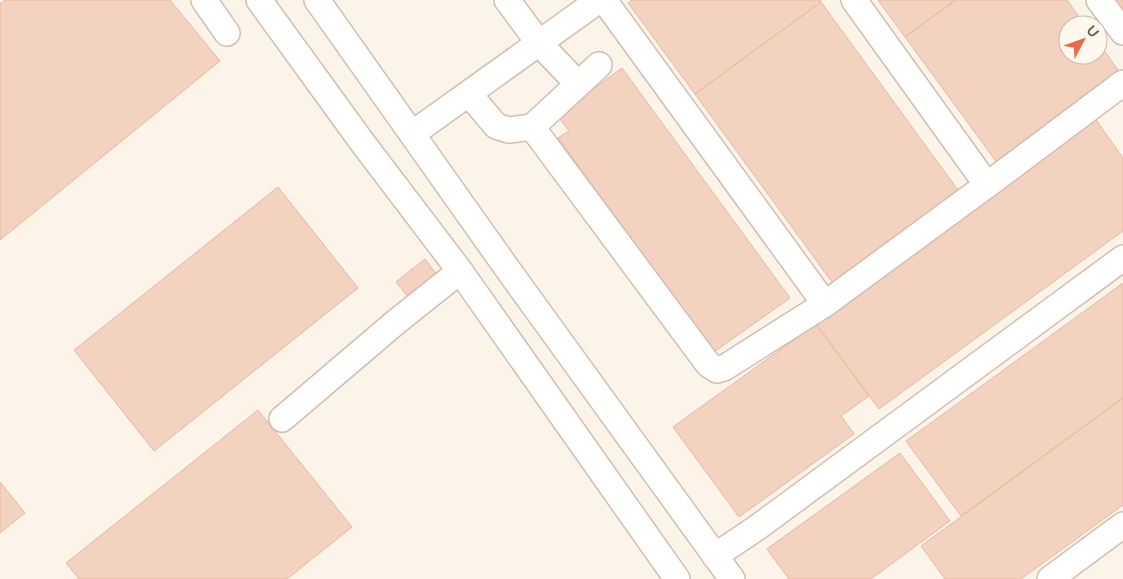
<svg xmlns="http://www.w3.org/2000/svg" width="1123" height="579" font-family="Raleway,sans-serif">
  <rect width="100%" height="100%" fill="#fdf4e9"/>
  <g fill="#f3d2bf" stroke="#e6b79f">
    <polygon points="5,0 170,0 220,61 0,240 0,4"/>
    <polygon points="632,0 820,0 821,2 695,94 628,3"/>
    <polygon points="878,0 956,0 905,37"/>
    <polygon points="956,0 1067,0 1085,25 1068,25 1068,55 1098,55 1098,42 1123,77 1001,168 905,37"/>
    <polygon points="1113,0 1123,0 1123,14"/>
    <polygon points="821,2 963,197 837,289 695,94"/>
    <polygon points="622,68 790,298 714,352 558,138 569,131 557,115"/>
    <polygon points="1096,120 1123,158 1123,231 879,409 816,324"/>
    <polygon points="278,187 358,288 154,451 74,350"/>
    <polygon points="425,259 437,275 409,298 396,282"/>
    <polygon points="1123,283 1123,398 961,516 906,441"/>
    <polygon points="816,324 869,396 841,416 854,434 739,517 673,427"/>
    <polygon points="1123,398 1123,505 1021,579 945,579 921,546"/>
    <polygon points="258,410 352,527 287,579 79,579 66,563"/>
    <polygon points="900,453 950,521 871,579 789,579 767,549"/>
    <polygon points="0,482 25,513 0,533"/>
  </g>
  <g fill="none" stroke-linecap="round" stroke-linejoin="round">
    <g stroke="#d2beb0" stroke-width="28">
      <g id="minor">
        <polyline points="204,0 227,33"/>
        <polyline points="259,0 362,142 460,271 677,579"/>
        <polyline points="317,0 509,271 732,579"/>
        <polyline points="507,0 539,43 578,84"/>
        <polyline points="604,0 825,304"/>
        <polyline points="854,0 987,185 1123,83"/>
        <polyline points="1099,0 1123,32"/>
        <polyline points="599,65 532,127 708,364 717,370 724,368 825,304 987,185"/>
        <polyline points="469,94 496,126 509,130 532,127"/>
        <polyline points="412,134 599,0"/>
        <polyline points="282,419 396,322 460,271"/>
        <polyline points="715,556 758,527 1123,258"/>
        <polyline points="1050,579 1123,525"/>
      </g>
    </g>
    <use href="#minor" stroke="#fff" stroke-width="25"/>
  </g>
  <g transform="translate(1083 40) rotate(49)"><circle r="24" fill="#fff8ef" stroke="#c9b8ad"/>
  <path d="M0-4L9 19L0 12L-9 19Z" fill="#e8694c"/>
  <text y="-8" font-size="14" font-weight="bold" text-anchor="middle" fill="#78594b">U</text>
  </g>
</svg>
